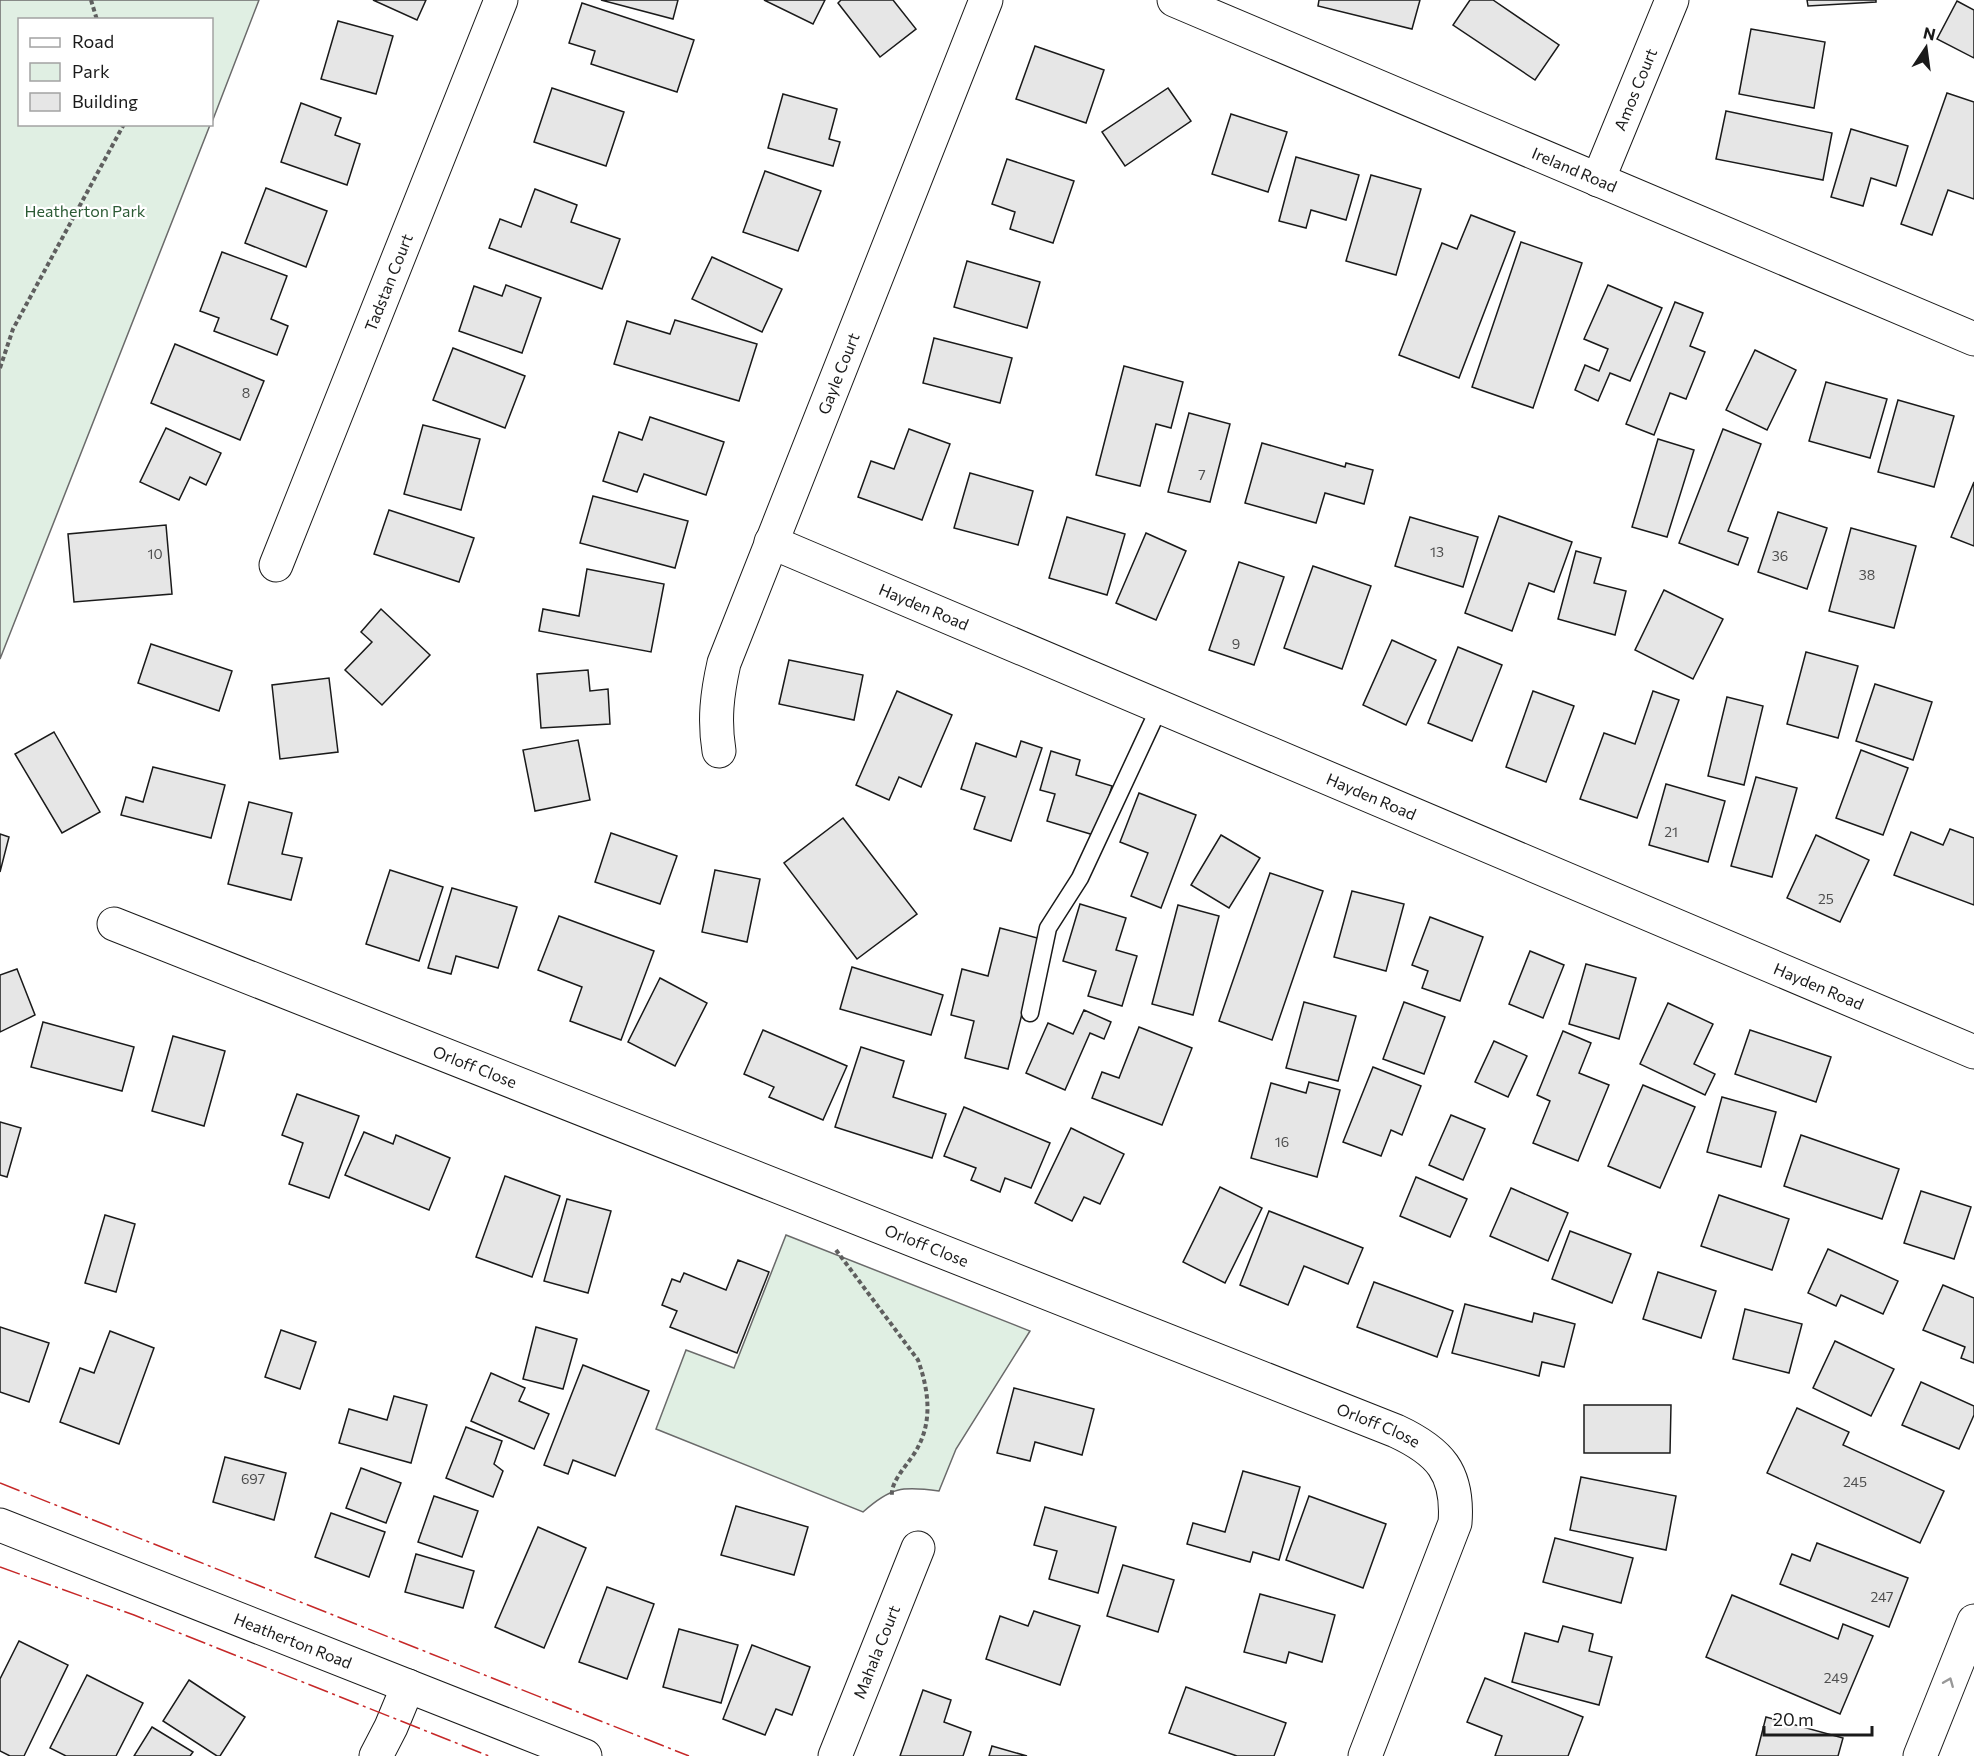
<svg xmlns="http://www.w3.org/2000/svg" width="1974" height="1756" font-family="Commissioner,sans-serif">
  <rect width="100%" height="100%" fill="#fff"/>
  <g fill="#e0efe3" stroke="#6a6a6a" stroke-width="1.5">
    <polygon points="0,0 259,0 212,122 212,20 20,20 20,124 210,125 0,659"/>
    <path d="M786,1235L1030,1331L956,1449L939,1491C902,1486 891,1487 863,1512L656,1429L686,1350L734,1368Z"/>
  </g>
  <g fill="#e6e6e6" stroke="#1a1a1a" stroke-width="1.5">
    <polygon points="373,0 426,0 417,20"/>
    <polygon points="601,0 678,0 673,19"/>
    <polygon points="764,0 825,0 813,24"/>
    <polygon points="841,0 893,0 916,29 880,57 838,3"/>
    <polygon points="1319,0 1420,0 1412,29 1318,6"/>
    <polygon points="1470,0 1493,0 1559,45 1535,80 1453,25"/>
    <polygon points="1807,0 1876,0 1876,2 1808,6"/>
    <polygon points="1957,1 1974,10 1974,58 1937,39"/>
    <polygon points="582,3 694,40 677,92 591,64 595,51 569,43"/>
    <polygon points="338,21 393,36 376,94 321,79"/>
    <polygon points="1751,29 1825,42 1814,108 1739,94"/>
    <polygon points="1035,46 1104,70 1086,123 1016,99"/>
    <polygon points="552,88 624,112 606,166 534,142"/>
    <polygon points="1168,88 1191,121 1125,166 1102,132"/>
    <polygon points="1947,93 1974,102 1974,199 1948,190 1932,235 1901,224"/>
    <polygon points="783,94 837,109 829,139 840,142 833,166 768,148"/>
    <polygon points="301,103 341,118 335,135 360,144 347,185 281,162"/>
    <polygon points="1726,111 1832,133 1823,180 1716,159"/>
    <polygon points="1231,114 1287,132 1268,192 1212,174"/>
    <polygon points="1851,129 1908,146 1896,186 1871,178 1863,206 1831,197"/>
    <polygon points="1296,157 1359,175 1346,220 1311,210 1306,228 1279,221"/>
    <polygon points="1007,159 1074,181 1053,243 1010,229 1015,212 992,204"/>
    <polygon points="765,171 821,191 798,251 743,232"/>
    <polygon points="1371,175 1421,189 1396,275 1346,261"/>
    <polygon points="266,188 327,211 306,267 245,243"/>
    <polygon points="535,189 577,205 571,222 620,239 602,289 489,248 500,219 521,227"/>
    <polygon points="1471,215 1515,232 1459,378 1399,355 1442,243 1457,249"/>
    <polygon points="1521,242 1582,263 1533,408 1472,387"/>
    <polygon points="222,252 287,276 271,319 288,326 277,355 214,331 219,318 200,311"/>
    <polygon points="712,257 782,289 762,332 692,299"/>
    <polygon points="967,261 1040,282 1027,328 954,307"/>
    <polygon points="506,285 541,298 522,353 459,331 474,286 502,296"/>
    <polygon points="1608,285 1662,308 1630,381 1610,373 1598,401 1575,390 1585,365 1599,371 1608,349 1584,339"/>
    <polygon points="1675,302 1703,313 1690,346 1705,352 1686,399 1670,393 1654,435 1626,424"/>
    <polygon points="675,320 757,344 739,401 614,364 627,321 670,334"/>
    <polygon points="934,338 1012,358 1000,403 923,383"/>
    <polygon points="175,344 264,381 240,440 151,403"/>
    <polygon points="453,348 525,376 505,428 433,400"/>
    <polygon points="1755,350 1796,370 1767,430 1726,410"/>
    <polygon points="1124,366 1183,382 1171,428 1156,424 1140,486 1096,475"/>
    <polygon points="1826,382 1887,399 1870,458 1809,441"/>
    <polygon points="1898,400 1954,416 1934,487 1878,472"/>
    <polygon points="1189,413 1230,424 1210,502 1168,492"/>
    <polygon points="650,417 724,442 706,495 644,474 637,492 603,481 619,432 642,440"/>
    <polygon points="423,425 480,439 461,510 404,494"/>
    <polygon points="166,428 221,453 206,485 190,477 179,500 140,482"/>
    <polygon points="909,429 950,444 922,520 858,497 871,461 894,469"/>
    <polygon points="1723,429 1761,444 1728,531 1748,538 1738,565 1679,543"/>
    <polygon points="1658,439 1694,450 1667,537 1632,527"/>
    <polygon points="1262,443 1345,467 1346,463 1373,470 1364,504 1325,493 1316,523 1245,503"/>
    <polygon points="970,473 1033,491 1018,545 954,528"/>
    <polygon points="1974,482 1974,546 1951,537"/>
    <polygon points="593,496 688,521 675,568 580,543"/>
    <polygon points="389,510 474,538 459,582 374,554"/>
    <polygon points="1778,512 1827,528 1807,589 1758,572"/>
    <polygon points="1499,516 1572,542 1554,592 1529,583 1512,631 1465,613"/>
    <polygon points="1067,517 1125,534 1107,595 1049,578"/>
    <polygon points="1410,517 1478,537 1463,587 1395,566"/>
    <polygon points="166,525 172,594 74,602 68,534"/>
    <polygon points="1851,528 1916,546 1894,628 1829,611"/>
    <polygon points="1146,533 1186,551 1156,620 1116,603"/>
    <polygon points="1576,551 1601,558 1594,583 1626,591 1615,635 1558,619"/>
    <polygon points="1239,562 1284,577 1254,665 1209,650"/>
    <polygon points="1313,566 1371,586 1342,669 1284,648"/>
    <polygon points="587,569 664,584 651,652 539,631 543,609 579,616"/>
    <polygon points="1664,590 1723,619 1693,679 1635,650"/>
    <polygon points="381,609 430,655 382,705 345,670 372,642 361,632"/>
    <polygon points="1392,640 1436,660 1406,725 1363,705"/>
    <polygon points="151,644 232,671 219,711 138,683"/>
    <polygon points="1458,647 1502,665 1472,741 1428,723"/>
    <polygon points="1806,652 1858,666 1838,738 1787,724"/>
    <polygon points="789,660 863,675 854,720 779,704"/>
    <polygon points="588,670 590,691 608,689 610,724 541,728 537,674"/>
    <polygon points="329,678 338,752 280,759 272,685"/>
    <polygon points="1875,684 1932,702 1913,760 1856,741"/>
    <polygon points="897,691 952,715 921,787 899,777 889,800 856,785"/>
    <polygon points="1533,691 1574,706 1546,782 1506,767"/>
    <polygon points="1653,691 1679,700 1637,818 1580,799 1604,733 1635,744"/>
    <polygon points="1727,697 1763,706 1744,785 1708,776"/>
    <polygon points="54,732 100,812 62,833 15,754"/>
    <polygon points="578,740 590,800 535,811 523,750"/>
    <polygon points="1021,741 1042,748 1011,841 974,829 985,797 961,789 976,743 1016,757"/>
    <polygon points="1861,750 1908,768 1883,835 1836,818"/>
    <polygon points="1051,751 1080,760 1076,775 1112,786 1097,836 1047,821 1055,794 1040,790"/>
    <polygon points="153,767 225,785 211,838 121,815 126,797 143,802"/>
    <polygon points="1756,777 1797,788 1772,877 1731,866"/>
    <polygon points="1666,784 1725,801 1708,862 1649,845"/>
    <polygon points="1139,793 1196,815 1161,908 1131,896 1148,853 1120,842"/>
    <polygon points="249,802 292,813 282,854 302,858 291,900 228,884"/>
    <polygon points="843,818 917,914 857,959 784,863"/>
    <polygon points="1950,829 1974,838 1974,905 1894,875 1911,832 1943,845"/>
    <polygon points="611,833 677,856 660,904 595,882"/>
    <polygon points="0,834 9,837 0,872"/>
    <polygon points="1221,835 1260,858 1229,908 1191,885"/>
    <polygon points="1816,835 1869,860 1840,922 1787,898"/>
    <polygon points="390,870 443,887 419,961 366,944"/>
    <polygon points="715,870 760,879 747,942 702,932"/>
    <polygon points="1270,873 1323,891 1272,1040 1219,1021"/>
    <polygon points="452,888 517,907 498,968 456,956 451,974 428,968"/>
    <polygon points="1352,891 1404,904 1386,971 1334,957"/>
    <polygon points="1080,904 1126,918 1116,950 1137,956 1122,1006 1088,996 1096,971 1063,961"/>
    <polygon points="1178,905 1219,916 1193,1015 1152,1004"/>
    <polygon points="559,916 654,951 621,1040 570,1021 582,987 538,970"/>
    <polygon points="1430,917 1483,937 1460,1001 1422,988 1428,971 1412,965"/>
    <polygon points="1000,928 1041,939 1008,1069 965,1058 974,1021 951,1015 962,969 988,976"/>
    <polygon points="1530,951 1564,965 1543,1018 1509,1004"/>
    <polygon points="1586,964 1636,978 1619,1039 1569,1024"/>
    <polygon points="852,967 943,995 931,1035 840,1009"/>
    <polygon points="17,969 35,1015 0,1032 0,975"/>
    <polygon points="660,978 707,1003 675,1066 628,1042"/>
    <polygon points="1304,1002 1356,1016 1338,1081 1286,1068"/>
    <polygon points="1404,1002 1445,1017 1424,1074 1383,1059"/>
    <polygon points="1668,1003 1713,1024 1694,1064 1715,1074 1705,1095 1640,1064"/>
    <polygon points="1084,1010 1111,1022 1104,1039 1090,1033 1065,1090 1026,1073 1048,1023 1073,1034"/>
    <polygon points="43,1022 134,1047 122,1091 31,1067"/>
    <polygon points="1139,1027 1192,1048 1162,1125 1092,1098 1102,1072 1119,1078"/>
    <polygon points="763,1030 847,1066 823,1120 769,1097 774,1087 744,1074"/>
    <polygon points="1750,1030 1831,1057 1816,1102 1735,1074"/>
    <polygon points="1563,1031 1591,1043 1579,1073 1609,1085 1578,1161 1533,1143 1550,1101 1537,1095"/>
    <polygon points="173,1036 225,1051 204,1126 152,1111"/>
    <polygon points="1494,1041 1527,1056 1508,1097 1475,1082"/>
    <polygon points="861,1047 904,1061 893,1097 946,1114 932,1158 835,1127"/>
    <polygon points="1373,1067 1421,1086 1402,1135 1391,1130 1381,1156 1343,1142"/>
    <polygon points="1309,1082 1340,1090 1317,1177 1251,1158 1271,1083 1306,1093"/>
    <polygon points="1643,1085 1695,1107 1660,1188 1608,1166"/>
    <polygon points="297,1094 359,1116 329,1198 289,1184 303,1143 282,1135"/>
    <polygon points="1722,1097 1776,1112 1761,1167 1707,1152"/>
    <polygon points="964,1107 1050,1143 1031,1188 1005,1178 1000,1192 971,1180 976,1168 944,1156"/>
    <polygon points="1451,1115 1485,1129 1463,1180 1429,1165"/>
    <polygon points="0,1122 21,1128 7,1177 0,1175"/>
    <polygon points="1071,1128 1124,1154 1100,1204 1084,1197 1072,1221 1035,1203"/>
    <polygon points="364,1132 393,1144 396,1135 450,1158 429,1210 345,1175"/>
    <polygon points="1801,1135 1899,1169 1882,1219 1784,1186"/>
    <polygon points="505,1176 560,1196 532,1277 476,1257"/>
    <polygon points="1416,1177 1467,1199 1450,1237 1400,1216"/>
    <polygon points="1220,1187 1262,1208 1225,1283 1183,1262"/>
    <polygon points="1511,1188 1568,1213 1548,1261 1490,1236"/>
    <polygon points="1921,1191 1971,1207 1954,1259 1904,1243"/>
    <polygon points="1719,1195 1789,1219 1772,1270 1701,1246"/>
    <polygon points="567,1199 611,1211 588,1293 544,1281"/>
    <polygon points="1269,1211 1363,1248 1348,1284 1304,1266 1288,1305 1240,1285"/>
    <polygon points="105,1215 135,1224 116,1292 85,1283"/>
    <polygon points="1570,1231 1631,1254 1612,1303 1552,1279"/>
    <polygon points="1828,1249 1898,1281 1883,1314 1841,1295 1836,1306 1808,1293"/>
    <polygon points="738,1260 769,1272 737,1353 670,1327 677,1311 662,1305 672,1279 680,1282 684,1273 726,1290"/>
    <polygon points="1658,1272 1716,1291 1701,1338 1643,1319"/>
    <polygon points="1374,1282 1453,1311 1437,1357 1357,1327"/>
    <polygon points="1943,1285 1974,1298 1974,1363 1961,1358 1965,1347 1923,1330"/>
    <polygon points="1465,1304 1532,1322 1534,1313 1575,1324 1564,1367 1542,1362 1539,1376 1452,1353"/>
    <polygon points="1745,1309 1802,1324 1789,1373 1733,1359"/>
    <polygon points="0,1327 49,1343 29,1402 0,1392"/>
    <polygon points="536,1327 577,1339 563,1389 523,1379"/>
    <polygon points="281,1330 316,1342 300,1389 265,1377"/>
    <polygon points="110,1331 154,1348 119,1444 60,1422 80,1368 94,1373"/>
    <polygon points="1835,1341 1894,1369 1871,1416 1813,1388"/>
    <polygon points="583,1365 649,1391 615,1476 573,1460 568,1474 544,1465"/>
    <polygon points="491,1373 525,1388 519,1401 549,1414 534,1449 471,1421"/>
    <polygon points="1921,1382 1974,1406 1974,1415 1959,1449 1902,1425"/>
    <polygon points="1014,1388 1094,1409 1082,1455 1035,1442 1030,1461 997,1453"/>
    <polygon points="394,1396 427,1405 411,1463 339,1443 349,1409 387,1420"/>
    <polygon points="1584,1405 1671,1405 1670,1453 1584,1453"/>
    <polygon points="1797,1408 1849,1432 1843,1445 1944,1491 1920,1543 1767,1473"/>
    <polygon points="466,1427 502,1441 494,1464 503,1471 493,1497 446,1478"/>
    <polygon points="225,1457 286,1473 274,1520 213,1502"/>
    <polygon points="361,1468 401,1483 386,1523 346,1508"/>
    <polygon points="1243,1471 1300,1487 1279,1560 1253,1552 1250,1562 1187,1544 1193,1523 1225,1532"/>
    <polygon points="1581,1477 1676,1496 1666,1550 1570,1530"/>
    <polygon points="434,1496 478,1511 462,1557 418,1542"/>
    <polygon points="1309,1496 1386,1524 1363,1588 1286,1560"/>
    <polygon points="736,1506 808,1527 794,1575 721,1555"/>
    <polygon points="1045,1507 1116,1527 1098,1593 1049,1579 1057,1551 1034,1545"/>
    <polygon points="331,1513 385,1532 369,1577 315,1557"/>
    <polygon points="538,1527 586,1548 544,1648 495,1627"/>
    <polygon points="1555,1538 1633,1558 1621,1603 1543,1582"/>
    <polygon points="1817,1543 1908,1578 1889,1627 1780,1584 1792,1554 1810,1561"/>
    <polygon points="416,1554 474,1571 463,1608 405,1592"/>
    <polygon points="1123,1565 1174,1580 1158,1632 1107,1616"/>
    <polygon points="607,1587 654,1604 627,1679 579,1662"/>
    <polygon points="1260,1594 1335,1615 1322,1662 1289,1652 1286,1663 1244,1652"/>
    <polygon points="1732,1595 1838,1639 1843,1624 1873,1636 1840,1714 1706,1657"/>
    <polygon points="1034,1611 1080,1626 1060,1685 986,1659 1000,1616 1028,1626"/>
    <polygon points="1563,1626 1593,1634 1589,1651 1612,1657 1599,1705 1512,1682 1525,1633 1558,1642"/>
    <polygon points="679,1629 738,1645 721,1703 663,1687"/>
    <polygon points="19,1641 68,1665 24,1756 10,1756 0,1751 0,1679"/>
    <polygon points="752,1645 810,1667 792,1715 776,1709 765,1735 723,1719"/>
    <polygon points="87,1675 143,1703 116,1756 66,1756 50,1748"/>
    <polygon points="1485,1678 1583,1717 1568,1756 1495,1756 1502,1736 1467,1722"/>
    <polygon points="189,1680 245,1717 220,1756 217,1756 163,1721"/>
    <polygon points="1186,1687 1286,1723 1274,1756 1237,1756 1169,1733"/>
    <polygon points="923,1690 951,1700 944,1722 971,1732 963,1756 900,1756"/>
    <polygon points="1766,1717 1843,1738 1838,1756 1756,1756"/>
    <polygon points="152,1727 193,1752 190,1756 134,1756"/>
    <polygon points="992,1746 1027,1756 989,1756"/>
  </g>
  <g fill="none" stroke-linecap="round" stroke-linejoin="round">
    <g stroke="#1a1a1a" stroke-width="19">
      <polyline id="lane" points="1030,1013 1048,928 1080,878 1160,706"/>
    </g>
    <g stroke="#1a1a1a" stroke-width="35">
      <g id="street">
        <path id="s1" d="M1174,0L1974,339"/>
        <path id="s2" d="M1598,180L1672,0"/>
        <path id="s3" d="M771,542L1974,1052"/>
        <path id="s4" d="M276,565L501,0"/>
        <path id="s5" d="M719,751C714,720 717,694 724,663L986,0"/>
        <path id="s6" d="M114,924L1396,1431C1439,1451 1459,1472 1455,1523L1365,1756"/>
        <polyline points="376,1756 391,1727 408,1686"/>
        <path id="s7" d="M835,1756L918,1548"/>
        <polyline points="1920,1756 1974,1621"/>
      </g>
    </g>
    <g stroke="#1a1a1a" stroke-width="35">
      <g id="primary">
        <path id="s8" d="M0,1525L585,1756"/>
      </g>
    </g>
    <g stroke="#5f5f5f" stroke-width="4" stroke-dasharray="4.5 3" stroke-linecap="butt">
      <polyline points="91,0 97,20"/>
      <polyline points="0,368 13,329 124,124"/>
      <path d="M836,1250L918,1360C928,1388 933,1419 918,1447C911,1462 890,1480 892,1496"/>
    </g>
    <use href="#lane" stroke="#fff" stroke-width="16"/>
    <use href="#street" stroke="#fff" stroke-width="33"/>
    <use href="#primary" stroke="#fff" stroke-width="33"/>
    <g stroke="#c62828" stroke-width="1.5" stroke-dasharray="21 4.5 3 4.5" stroke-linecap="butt">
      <polyline points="0,1483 689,1756"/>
      <polyline points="0,1567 134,1615 489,1756"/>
    </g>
  </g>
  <defs><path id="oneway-chevron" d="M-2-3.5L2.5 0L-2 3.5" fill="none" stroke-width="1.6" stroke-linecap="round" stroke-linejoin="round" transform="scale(1.5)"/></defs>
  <use stroke="#989898" href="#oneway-chevron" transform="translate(1949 1682) rotate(-68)"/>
  <g text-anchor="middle" stroke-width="4.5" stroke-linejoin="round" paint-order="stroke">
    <g font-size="14" fill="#4d4d4d">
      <text x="246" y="398">8</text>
      <text x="1202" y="480">7</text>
      <text x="1437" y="557">13</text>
      <text x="155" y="559">10</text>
      <text x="1780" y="561">36</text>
      <text x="1867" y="580">38</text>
      <text x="1236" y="649">9</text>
      <text x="1671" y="837">21</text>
      <text x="1826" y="904">25</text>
      <text x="1282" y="1147">16</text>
      <text x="253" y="1484">697</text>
      <text x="1855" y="1487">245</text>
      <text x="1882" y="1602">247</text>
      <text x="1836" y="1683">249</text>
    </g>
    <g font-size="16" fill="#1a1a1a" stroke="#fff">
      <text dy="6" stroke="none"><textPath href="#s2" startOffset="98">Amos Court</textPath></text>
      <text dy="6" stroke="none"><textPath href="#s1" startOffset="435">Ireland Road</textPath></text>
      <text dy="6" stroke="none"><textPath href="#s4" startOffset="304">Tadstan Court</textPath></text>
      <text dy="6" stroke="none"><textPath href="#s5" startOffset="400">Gayle Court</textPath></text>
      <text dy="6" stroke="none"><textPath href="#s3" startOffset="166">Hayden Road</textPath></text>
      <text dy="6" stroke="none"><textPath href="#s3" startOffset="652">Hayden Road</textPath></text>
      <text dy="6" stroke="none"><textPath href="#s3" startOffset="1138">Hayden Road</textPath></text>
      <text dy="6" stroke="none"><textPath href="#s6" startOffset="388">Orloff Close</textPath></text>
      <text dy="6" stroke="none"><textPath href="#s6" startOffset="874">Orloff Close</textPath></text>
      <text dy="6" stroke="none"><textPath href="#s6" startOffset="1360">Orloff Close</textPath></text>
      <text dy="6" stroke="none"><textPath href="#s8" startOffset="315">Heatherton Road</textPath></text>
      <text dy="6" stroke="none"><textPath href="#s7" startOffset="112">Mahala Court</textPath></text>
    </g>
    <g font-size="16" fill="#2b5a34" stroke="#fff">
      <text x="85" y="217">Heatherton Park</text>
    </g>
  </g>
  <rect x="18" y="18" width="195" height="108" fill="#ffffff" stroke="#a3a3a3" stroke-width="1.5"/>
  <rect x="30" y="38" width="30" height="9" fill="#ffffff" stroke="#a3a3a3" stroke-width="1.5"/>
  <text x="72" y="48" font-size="18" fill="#1a1a1a">Road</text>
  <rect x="30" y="63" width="30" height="18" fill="#e0efe3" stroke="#a3a3a3" stroke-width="1.5"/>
  <text x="72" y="78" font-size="18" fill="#1a1a1a">Park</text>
  <rect x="30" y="93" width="30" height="18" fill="#e6e6e6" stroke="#a3a3a3" stroke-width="1.5"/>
  <text x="72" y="108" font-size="18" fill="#1a1a1a">Building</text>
  <g transform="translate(1926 48) rotate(13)" stroke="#ffffff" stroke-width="4.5" paint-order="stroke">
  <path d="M0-4.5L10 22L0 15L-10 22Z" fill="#1a1a1a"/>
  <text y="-9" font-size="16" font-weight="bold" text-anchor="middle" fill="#1a1a1a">N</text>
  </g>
  <path d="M1764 1726v9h108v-9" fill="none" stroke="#1a1a1a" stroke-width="3"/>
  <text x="1773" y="1726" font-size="18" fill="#1a1a1a" stroke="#ffffff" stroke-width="4.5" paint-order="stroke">20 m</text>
</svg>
